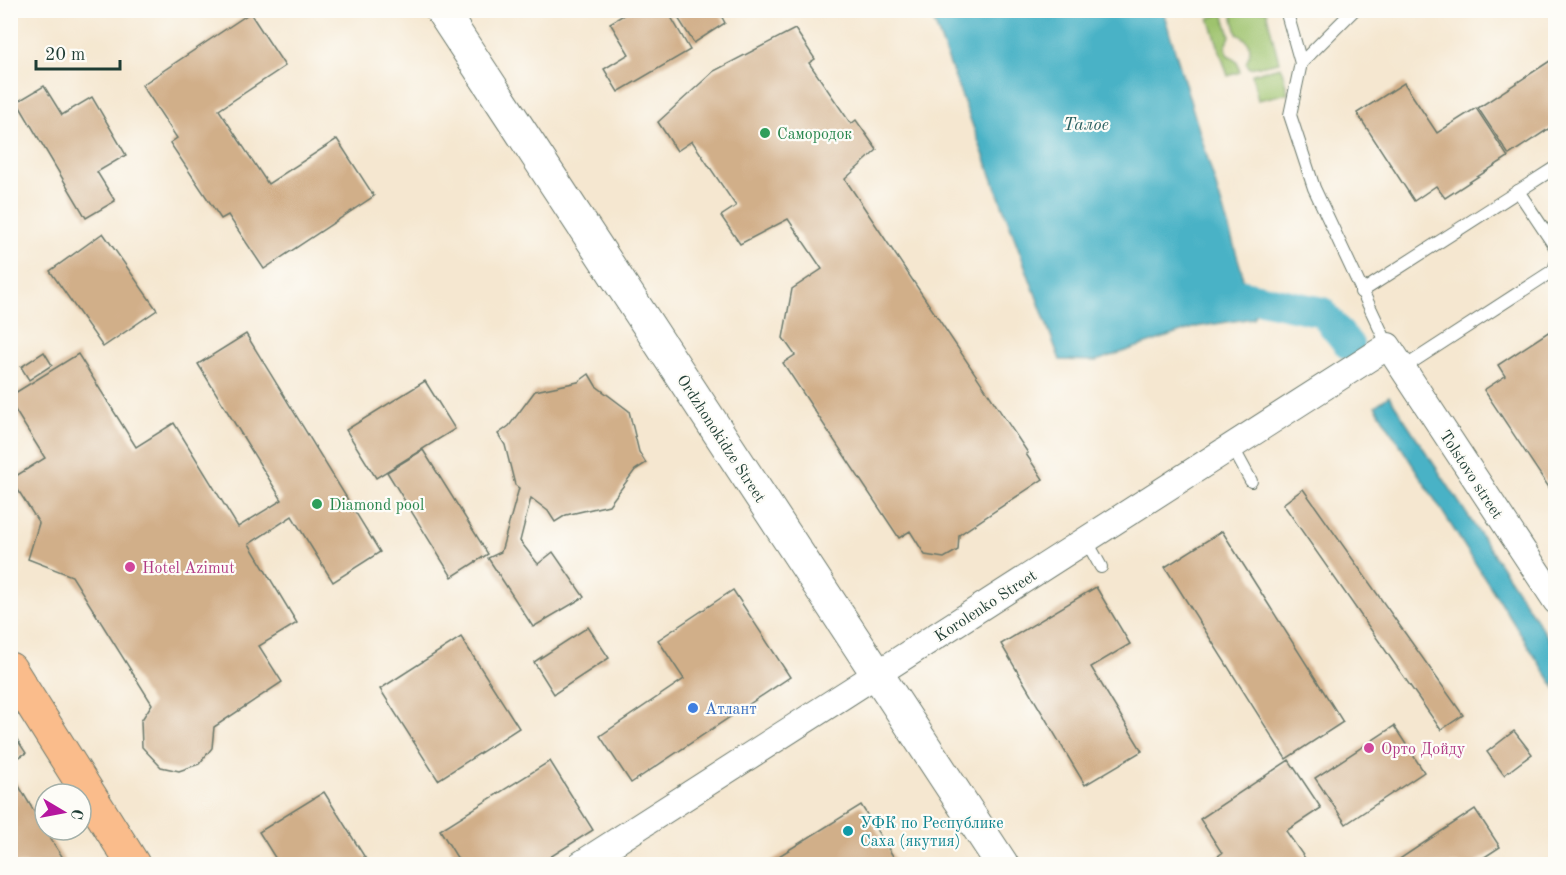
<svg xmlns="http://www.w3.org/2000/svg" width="1566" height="875" font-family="'Old Standard TT',serif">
  <rect width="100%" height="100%" fill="#fdfcf7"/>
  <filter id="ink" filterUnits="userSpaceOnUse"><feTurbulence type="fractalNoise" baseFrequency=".0167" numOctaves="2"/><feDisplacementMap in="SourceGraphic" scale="12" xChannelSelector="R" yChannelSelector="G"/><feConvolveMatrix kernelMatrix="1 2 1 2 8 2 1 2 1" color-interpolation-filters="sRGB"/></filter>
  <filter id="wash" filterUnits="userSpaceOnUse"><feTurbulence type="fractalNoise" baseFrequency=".008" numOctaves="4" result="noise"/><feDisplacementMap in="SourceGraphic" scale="24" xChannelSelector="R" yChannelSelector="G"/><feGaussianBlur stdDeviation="1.35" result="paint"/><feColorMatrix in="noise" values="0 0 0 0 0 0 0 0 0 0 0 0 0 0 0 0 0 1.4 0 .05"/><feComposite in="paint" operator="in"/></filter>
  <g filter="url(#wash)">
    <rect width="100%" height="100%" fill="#f5e7d0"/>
    <g fill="#9ec36d" stroke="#5e8050" stroke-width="1.5">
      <path d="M1244,10L1266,11L1279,62L1250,68L1246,63C1253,49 1251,40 1237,34L1232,14Z"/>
      <polygon points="1223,13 1230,36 1226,46 1227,54 1237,62 1240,72 1228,76 1209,18"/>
      <polygon points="1281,67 1288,93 1258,100 1252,74"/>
    </g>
    <g fill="#48b2c6" stroke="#34787d" stroke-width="1.5">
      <polygon points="930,11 1163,11 1242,272 1243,284 1266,293 1253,318 1196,327 1096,361 1060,360"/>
      <polygon points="1389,396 1555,648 1555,688 1375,406"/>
    </g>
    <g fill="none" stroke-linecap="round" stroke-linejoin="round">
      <polyline stroke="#48b2c6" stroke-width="30" points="1224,291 1322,312 1349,345"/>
    </g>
    <g id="blocks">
      <g fill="#d1af89">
        <polygon points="632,10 667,10 690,50 618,92 604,69 629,54 610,23"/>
        <polygon points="673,10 718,10 725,23 694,43"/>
        <polygon points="250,13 285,66 219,110 268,184 337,139 374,196 264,269 228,215 221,219 170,143 177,138 142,85"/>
        <polygon points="795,29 815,59 809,63 851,124 856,120 877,150 845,179 1028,453 1026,454 1043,479 959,535 958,550 944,558 925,555 910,531 899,538 783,363 795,355 783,338 792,289 822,269 788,219 740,244 721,216 736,206 692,141 677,151 658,122 714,71"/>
        <polygon points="1556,57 1556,124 1509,155 1478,108"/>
        <polygon points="1404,83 1437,133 1476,108 1508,157 1445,198 1436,186 1414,201 1357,113"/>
        <polygon points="44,86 62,115 92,97 126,155 97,172 115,201 86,218 17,102"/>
        <polygon points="103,233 157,310 103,347 50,271"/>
        <polygon points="1556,327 1556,498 1484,390 1505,376 1498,365"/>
        <polygon points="246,334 380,552 333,582 292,516 249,544 297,623 259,646 282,682 214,727 212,748 199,764 179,771 161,767 142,747 141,721 152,704 72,576 28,559 39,523 11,479 45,458 10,402 10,396 78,354 136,447 174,423 238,527 282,500 198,364"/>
        <polygon points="44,352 52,365 29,380 21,367"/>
        <polygon points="589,374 596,386 629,411 639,452 646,463 635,470 609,505 566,515 555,522 548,511 531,498 520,541 538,564 553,552 584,597 533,627 488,558 501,552 519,488 515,485 505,445 498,434 509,426 535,391 578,382"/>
        <polygon points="425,381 455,429 376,478 346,430"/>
        <polygon points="423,450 488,554 452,577 387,472"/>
        <polygon points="1303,489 1463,715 1441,730 1283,504"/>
        <polygon points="1222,531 1343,722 1286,759 1165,567"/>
        <polygon points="1096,587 1130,644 1091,667 1142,751 1085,785 1001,644"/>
        <polygon points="733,590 790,677 631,783 600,736 684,679 658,640"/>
        <polygon points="588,627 609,658 554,694 534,662"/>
        <polygon points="461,637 519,728 438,780 380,689"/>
        <polygon points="1394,726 1424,772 1346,824 1315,778"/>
        <polygon points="10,729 26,753 10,763"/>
        <polygon points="1514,731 1532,754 1504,775 1487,752"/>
        <polygon points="1289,760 1321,808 1286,831 1309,864 1223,864 1218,856 1222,853 1200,819"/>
        <polygon points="550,761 593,830 539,864 461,864 440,830"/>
        <polygon points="10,771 45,830 67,864 10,864"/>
        <polygon points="324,792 369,864 279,864 259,832"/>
        <polygon points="861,805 898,864 766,864"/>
        <polygon points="1475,809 1500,847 1474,864 1392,864"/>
      </g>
    </g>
  </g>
  <g filter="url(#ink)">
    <use href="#blocks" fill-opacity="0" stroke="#6a786b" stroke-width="1.5"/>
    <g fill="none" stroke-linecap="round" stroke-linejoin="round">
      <g stroke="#6a786b" stroke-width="14">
        <g id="service">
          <polyline points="1286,10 1301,63 1290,115 1314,188 1388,346"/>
          <polyline points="1301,63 1354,10"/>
          <polyline points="1518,191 1556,248"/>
          <polyline points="1361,292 1556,167"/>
          <polyline points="1403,368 1554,270 1556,264"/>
          <polyline points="1232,446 1251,481"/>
          <polyline points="1086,540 1101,567"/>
        </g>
      </g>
      <g stroke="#6a786b" stroke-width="28">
        <polyline id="minor" points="581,864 1388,346 1556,601"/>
      </g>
      <g stroke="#6a786b" stroke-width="34">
        <polyline id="tertiary" points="441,10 1002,864"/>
      </g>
      <g stroke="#6a786b" stroke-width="35">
        <polyline id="primary" points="10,669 133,864"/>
      </g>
      <use href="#service" stroke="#fff" stroke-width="12"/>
      <use href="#minor" stroke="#fff" stroke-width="26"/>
      <use href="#tertiary" stroke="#fff" stroke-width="32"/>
      <use href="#primary" stroke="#fabc8b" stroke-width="33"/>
    </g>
  </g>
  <g fill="#2e9e5b" stroke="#fdfcf7" stroke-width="2">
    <circle cx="765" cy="133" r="6"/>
    <circle cx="317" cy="504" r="6"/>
  </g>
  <g fill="#d1479c" stroke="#fdfcf7" stroke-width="2">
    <circle cx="130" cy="567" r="6"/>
    <circle cx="1369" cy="748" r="6"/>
  </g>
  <circle fill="#3f7fe0" stroke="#fdfcf7" stroke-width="2" cx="693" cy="708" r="6"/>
  <circle fill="#0f9aa8" stroke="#fdfcf7" stroke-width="2" cx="848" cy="831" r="6"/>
  <g text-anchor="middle" stroke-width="4.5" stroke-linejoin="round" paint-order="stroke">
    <g font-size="16" fill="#27864d" stroke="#fdfcf7" text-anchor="start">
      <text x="777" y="139">Самородок</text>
      <text x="329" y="510">Diamond pool</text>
    </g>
    <g font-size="16" fill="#1f3d34" stroke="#fdfcf7">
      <text transform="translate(722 438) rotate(57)" y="6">Ordzhonokidze Street</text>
      <text transform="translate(1472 474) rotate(57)" y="6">Tolstovo street</text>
      <text transform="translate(985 605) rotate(-33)" y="6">Korolenko Street</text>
    </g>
    <g font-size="16" fill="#b23c85" stroke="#fdfcf7" text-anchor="start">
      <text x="142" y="573">Hotel Azimut</text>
      <text x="1381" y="754">Орто Дойду</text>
    </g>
    <g font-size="16" fill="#366cbe" stroke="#fdfcf7" text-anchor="start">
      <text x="705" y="714">Атлант</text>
    </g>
    <g font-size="16" fill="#0d838f" stroke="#fdfcf7" text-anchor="start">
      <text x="860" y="828">УФК по Республике<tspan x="860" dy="18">Саха (якутия)</tspan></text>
    </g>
    <g font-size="18" font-style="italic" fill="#2b6060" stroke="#fdfcf7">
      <text x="1086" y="130">Талое</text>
    </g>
  </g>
  <rect width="1566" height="875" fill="none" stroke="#fdfcf7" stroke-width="36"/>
  <g transform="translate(63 812) rotate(100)"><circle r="28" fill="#fdfcf7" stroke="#a4b0a9" stroke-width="1.5"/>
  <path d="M0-4.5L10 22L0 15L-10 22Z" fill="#b5179e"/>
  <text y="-9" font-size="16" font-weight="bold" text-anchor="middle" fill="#1f3d34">С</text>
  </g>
  <path d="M36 60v9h84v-9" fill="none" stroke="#1f3d34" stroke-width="3"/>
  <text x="45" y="60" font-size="18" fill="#1f3d34" stroke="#fdfcf7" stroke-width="4.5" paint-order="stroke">20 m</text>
</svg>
